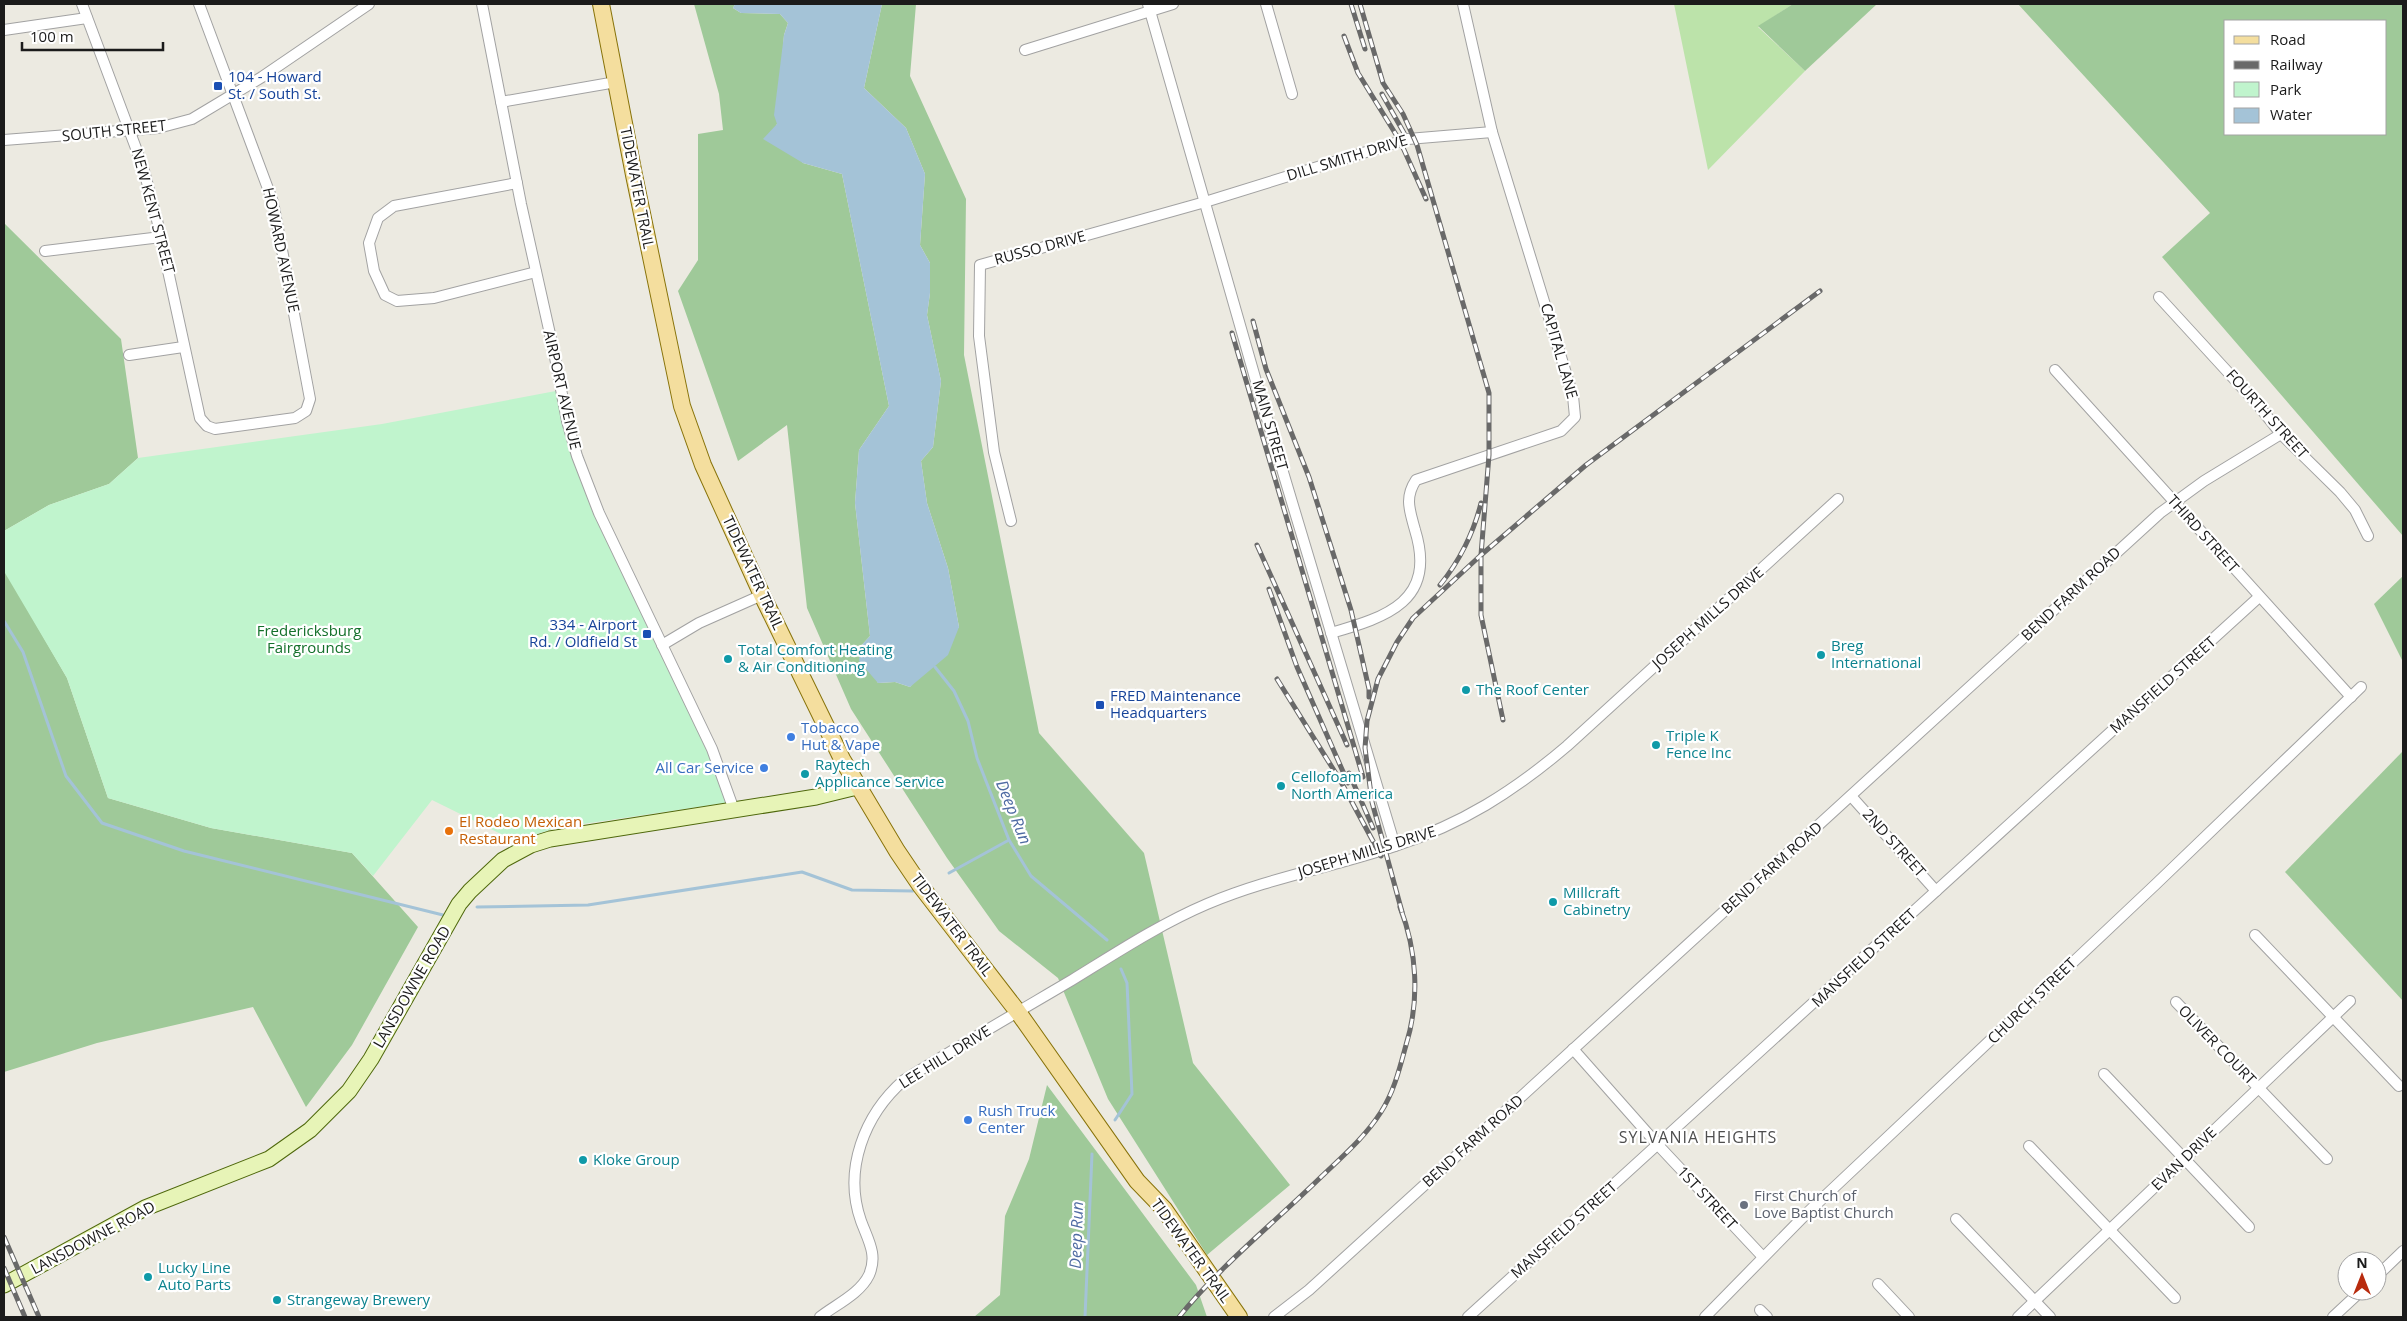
<svg xmlns="http://www.w3.org/2000/svg" width="2407" height="1321" font-family="'Open Sans',sans-serif">
  <rect width="100%" height="100%" fill="#eceae1"/>
  <polygon fill="#bce3aa" points="1674,4 1793,4 1758,27 1805,71 1708,170"/>
  <g fill="#9fc999" fill-rule="evenodd">
    <polygon points="694,4 735,4 733,8 741,13 780,14 788,23 784,35 777,124 773,131 803,163 842,174 889,406 859,450 855,503 870,636 860,647 878,683 895,682 910,687 959,627 948,568 927,503 921,461 933,447 941,381 927,315 930,293 930,263 920,245 925,174 906,128 864,88 882,4 916,4 910,76 966,199 964,355 1039,733 1144,853 1193,1063 1290,1185 1207,1255 1108,1099 1058,978 999,931 947,858 851,709 807,608 787,425 738,461 678,291 698,260 698,134 723,130 719,94"/>
    <polygon points="1793,4 1877,4 1805,71 1758,26"/>
    <path d="M2018,4H2403V536L2162,257L2210,213ZM2386,21V134H2226V21Z"/>
    <polygon points="4,223 121,339 138,458 109,484 49,505 4,531"/>
    <polygon points="4,569 67,678 108,798 211,828 352,853 418,927 352,1045 306,1107 253,1007 97,1043 4,1072"/>
    <polygon points="2403,576 2403,662 2374,604"/>
    <polygon points="2403,751 2403,1001 2285,872"/>
    <polygon points="1047,1085 1196,1285 1207,1317 974,1317 1000,1295 1005,1216 1029,1159"/>
  </g>
  <polygon fill="#c0f4cd" points="561,390 577,456 722,772 725,803 556,828 515,841 432,800 373,876 352,853 211,828 108,798 67,678 5,573 4,531 49,505 109,484 138,458 382,424"/>
  <polygon fill="#a4c3d7" points="735,4 882,4 864,88 906,128 925,174 920,245 930,263 930,293 927,315 941,381 933,447 921,461 927,503 948,568 959,627 948,655 910,687 895,682 878,683 859,661 860,647 870,636 855,503 859,450 889,406 842,174 803,163 763,139 777,124 774,115 784,35 788,23 780,14 741,13 733,8"/>
  <g fill="none" stroke-linecap="round" stroke-linejoin="round">
    <g stroke="#a4c3d7" stroke-width="3">
      <polyline points="4,621 23,652 66,776 102,823 184,851 443,915"/>
      <polyline points="935,667 954,691 968,721 977,758 1009,840 1031,876 1107,940"/>
      <polyline points="949,873 1009,840"/>
      <polyline points="477,907 588,905 802,872 852,890 913,891"/>
      <polyline points="1115,1120 1132,1094 1127,983 1121,969"/>
      <polyline points="1085,1317 1092,1154"/>
    </g>
    <g stroke="#a2a2a2" stroke-width="12">
      <g id="street">
        <polyline points="82,4 143,167 157,220 200,418 207,426 215,429 295,418 306,411 310,399 273,202 199,4"/>
        <polyline points="482,4 521,204 554,352 567,421 577,456 599,513 712,749 734,810"/>
        <polyline points="1148,4 1262,402 1395,846"/>
        <polyline points="1266,4 1292,94"/>
        <polyline points="4,30 87,18"/>
        <polyline points="1025,50 1173,4"/>
        <polyline points="501,102 616,82"/>
        <polyline points="4,140 158,128 192,119 262,77 369,4"/>
        <polyline points="517,183 394,206 378,218 369,243 374,271 385,295 397,301 434,298 536,272"/>
        <polyline points="45,251 161,237"/>
        <polyline points="2159,297 2258,405 2281,434 2340,492 2355,510 2368,536"/>
        <polyline points="129,355 183,347"/>
        <polyline points="2055,370 2351,697"/>
        <polyline points="1011,521 994,452 979,336 980,265 1205,202 1408,139 1492,132"/>
        <path d="M1331,633C1387,617 1437,601 1415,530C1410,511 1404,498 1416,480L1561,431L1575,417L1573,396L1492,132L1463,4"/>
        <polyline points="662,645 699,623 762,595"/>
        <polyline points="1851,796 1936,891"/>
        <polyline points="2255,935 2399,1086"/>
        <polyline points="2176,1002 2327,1159"/>
        <polyline points="1573,1049 1658,1145 1763,1257"/>
        <polyline points="2104,1074 2249,1227"/>
        <polyline points="2029,1146 2175,1298"/>
        <polyline points="1956,1219 2050,1317"/>
        <polyline points="2377,1276 2403,1251"/>
        <polyline points="1878,1284 1909,1317"/>
        <polyline points="1760,1310 1767,1317"/>
        <path d="M820,1317C835,1305 860,1294 869,1275C878,1255 868,1240 861,1221C843,1170 864,1115 904,1080C959,1046 1016,1013 1072,980C1116,953 1160,924 1207,904C1268,878 1333,867 1395,846C1462,824 1513,792 1567,746L1838,499"/>
        <polyline points="1274,1317 1309,1290 1453,1159 2160,513 2204,481 2281,434"/>
        <polyline points="1468,1317 2259,597"/>
        <polyline points="1705,1317 1806,1214 2156,884 2361,687"/>
        <polyline points="2018,1317 2350,1001"/>
        <polyline points="2333,1317 2361,1291"/>
      </g>
    </g>
    <g stroke="#4f680c" stroke-width="17">
      <polyline id="secondary" points="4,1285 145,1208 269,1159 310,1130 349,1091 371,1059 459,904 470,891 503,860 531,845 550,839 816,797 857,787"/>
    </g>
    <g stroke="#88730a" stroke-width="18">
      <polyline id="primary" points="601,4 634,175 682,406 703,465 762,595 842,759 897,851 920,885 1018,1012 1137,1181 1164,1209 1239,1317"/>
    </g>
    <use href="#street" stroke="#fff" stroke-width="10"/>
    <use href="#secondary" stroke="#e7f4b7" stroke-width="15"/>
    <use href="#primary" stroke="#f4de9e" stroke-width="16"/>
    <g stroke="#696969" stroke-width="5">
      <g id="rail">
        <polyline points="1351,4 1365,49"/>
        <polyline points="1360,4 1383,83 1403,114 1417,145 1489,393 1489,455 1481,555 1481,615 1503,720"/>
        <polyline points="1344,36 1358,73 1400,141 1426,199"/>
        <polyline points="1382,94 1404,133"/>
        <polyline points="1253,321 1266,369 1309,477 1351,610 1369,689 1369,697"/>
        <polyline points="1232,333 1363,777"/>
        <polyline points="1257,545 1347,745"/>
        <path d="M1440,585C1459,562 1474,532 1481,503"/>
        <polyline points="1269,589 1297,667 1348,783"/>
        <polyline points="1277,679 1340,780 1381,856"/>
        <polyline points="1349,773 1373,828"/>
        <polyline points="1402,912 1372,802 1365,748 1367,721 1378,679 1397,642 1413,618 1481,555 1586,465 1820,291"/>
        <polyline points="4,1237 39,1317"/>
        <polyline points="4,1268 25,1317"/>
        <path d="M1179,1317C1221,1265 1274,1223 1322,1176C1343,1156 1365,1137 1381,1112C1394,1092 1400,1067 1406,1045C1420,1000 1417,951 1400,907"/>
      </g>
    </g>
    <use href="#rail" stroke="#fff" stroke-width="3" stroke-dasharray="9" stroke-linecap="butt"/>
  </g>
  <g fill="#1a4fb4" stroke="#fff" stroke-width="2">
    <rect x="213" y="81" width="10" height="10" rx="2.5"/>
    <rect x="642" y="629" width="10" height="10" rx="2.5"/>
    <rect x="1095" y="700" width="10" height="10" rx="2.5"/>
  </g>
  <g fill="#0f9aa8" stroke="#fff" stroke-width="2">
    <circle cx="1821" cy="655" r="5"/>
    <circle cx="728" cy="659" r="5"/>
    <circle cx="1466" cy="690" r="5"/>
    <circle cx="1656" cy="745" r="5"/>
    <circle cx="805" cy="774" r="5"/>
    <circle cx="1281" cy="786" r="5"/>
    <circle cx="1553" cy="902" r="5"/>
    <circle cx="583" cy="1160" r="5"/>
    <circle cx="148" cy="1277" r="5"/>
    <circle cx="277" cy="1300" r="5"/>
  </g>
  <g fill="#3f7fe0" stroke="#fff" stroke-width="2">
    <circle cx="791" cy="737" r="5"/>
    <circle cx="764" cy="768" r="5"/>
    <circle cx="968" cy="1120" r="5"/>
  </g>
  <circle fill="#e8710a" stroke="#fff" stroke-width="2" cx="449" cy="831" r="5"/>
  <circle fill="#6b7280" stroke="#fff" stroke-width="2" cx="1744" cy="1205" r="5"/>
  <g text-anchor="middle" stroke-width="4.5" stroke-linejoin="round" paint-order="stroke">
    <g font-size="15" fill="#164399" stroke="#fff" text-anchor="start">
      <text x="228" y="82">104 - Howard<tspan x="228" dy="17">St. / South St.</tspan></text>
      <text x="637" y="630" text-anchor="end">334 - Airport<tspan x="637" dy="17">Rd. / Oldfield St</tspan></text>
      <text x="1110" y="701">FRED Maintenance<tspan x="1110" dy="17">Headquarters</tspan></text>
    </g>
    <g font-size="15" fill="#1b1b1b" stroke="#fff">
      <text transform="translate(114 131) rotate(-6)" y="5">SOUTH STREET</text>
      <text transform="translate(1347 158) rotate(-17)" y="5">DILL SMITH DRIVE</text>
      <text transform="translate(637 188) rotate(79)" y="5">TIDEWATER TRAIL</text>
      <text transform="translate(153 211) rotate(75)" y="5">NEW KENT STREET</text>
      <text transform="translate(1040 248) rotate(-15)" y="5">RUSSO DRIVE</text>
      <text transform="translate(281 250) rotate(78)" y="5">HOWARD AVENUE</text>
      <text transform="translate(1559 351) rotate(74)" y="5">CAPITAL LANE</text>
      <text transform="translate(562 390) rotate(77)" y="5">AIRPORT AVENUE</text>
      <text transform="translate(2267 414) rotate(48)" y="5">FOURTH STREET</text>
      <text transform="translate(1270 425) rotate(74)" y="5">MAIN STREET</text>
      <text transform="translate(2203 534) rotate(48)" y="5">THIRD STREET</text>
      <text transform="translate(753 573) rotate(65)" y="5">TIDEWATER TRAIL</text>
      <text transform="translate(2071 594) rotate(-43)" y="5">BEND FARM ROAD</text>
      <text transform="translate(1708 618) rotate(-42)" y="5">JOSEPH MILLS DRIVE</text>
      <text transform="translate(2163 685) rotate(-42)" y="5">MANSFIELD STREET</text>
      <text transform="translate(1894 843) rotate(48)" y="5">2ND STREET</text>
      <text transform="translate(1367 852) rotate(-17)" y="5">JOSEPH MILLS DRIVE</text>
      <text transform="translate(1772 868) rotate(-42)" y="5">BEND FARM ROAD</text>
      <text transform="translate(952 925) rotate(53)" y="5">TIDEWATER TRAIL</text>
      <text transform="translate(1864 958) rotate(-43)" y="5">MANSFIELD STREET</text>
      <text transform="translate(412 987) rotate(-60)" y="5">LANSDOWNE ROAD</text>
      <text transform="translate(2032 1001) rotate(-44)" y="5">CHURCH STREET</text>
      <text transform="translate(2217 1045) rotate(46)" y="5">OLIVER COURT</text>
      <text transform="translate(945 1057) rotate(-32)" y="5">LEE HILL DRIVE</text>
      <text transform="translate(1473 1141) rotate(-42)" y="5">BEND FARM ROAD</text>
      <text transform="translate(2184 1159) rotate(-44)" y="5">EVAN DRIVE</text>
      <text transform="translate(1707 1198) rotate(47)" y="5">1ST STREET</text>
      <text transform="translate(1564 1230) rotate(-42)" y="5">MANSFIELD STREET</text>
      <text transform="translate(93 1238) rotate(-28)" y="5">LANSDOWNE ROAD</text>
      <text transform="translate(1191 1251) rotate(54)" y="5">TIDEWATER TRAIL</text>
    </g>
    <g font-size="15" fill="#13702a" stroke="#fff">
      <text x="309" y="636">Fredericksburg<tspan x="309" dy="17">Fairgrounds</tspan></text>
    </g>
    <g font-size="15" fill="#0d838f" stroke="#fff" text-anchor="start">
      <text x="1831" y="651">Breg<tspan x="1831" dy="17">International</tspan></text>
      <text x="738" y="655">Total Comfort Heating<tspan x="738" dy="17">&amp; Air Conditioning</tspan></text>
      <text x="1476" y="695">The Roof Center</text>
      <text x="1666" y="741">Triple K<tspan x="1666" dy="17">Fence Inc</tspan></text>
      <text x="815" y="770">Raytech<tspan x="815" dy="17">Applicance Service</tspan></text>
      <text x="1291" y="782">Cellofoam<tspan x="1291" dy="17">North America</tspan></text>
      <text x="1563" y="898">Millcraft<tspan x="1563" dy="17">Cabinetry</tspan></text>
      <text x="593" y="1165">Kloke Group</text>
      <text x="158" y="1273">Lucky Line<tspan x="158" dy="17">Auto Parts</tspan></text>
      <text x="287" y="1305">Strangeway Brewery</text>
    </g>
    <g font-size="15" fill="#366cbe" stroke="#fff" text-anchor="start">
      <text x="801" y="733">Tobacco<tspan x="801" dy="17">Hut &amp; Vape</tspan></text>
      <text x="754" y="773" text-anchor="end">All Car Service</text>
      <text x="978" y="1116">Rush Truck<tspan x="978" dy="17">Center</tspan></text>
    </g>
    <g font-size="15" fill="#c56008" stroke="#fff" text-anchor="start">
      <text x="459" y="827">El Rodeo Mexican<tspan x="459" dy="17">Restaurant</tspan></text>
    </g>
    <g font-size="15" fill="#5b616d" stroke="#fff" text-anchor="start">
      <text x="1754" y="1201">First Church of<tspan x="1754" dy="17">Love Baptist Church</tspan></text>
    </g>
    <g font-size="16" font-style="italic" fill="#4f6ba3" stroke="#fff">
      <text transform="translate(1014 812) rotate(68)" y="6">Deep Run</text>
      <text transform="translate(1076 1235) rotate(-88)" y="6">Deep Run</text>
    </g>
    <g font-size="16" letter-spacing="1" fill="#4e4e4e" stroke="#fff">
      <text x="1698" y="1143">SYLVANIA HEIGHTS</text>
    </g>
  </g>
  <rect width="2407" height="1321" fill="none" stroke="#1b1b1b" stroke-width="10"/>
  <rect x="2224" y="20" width="162" height="115" fill="#ffffff" stroke="#a4a4a4"/>
  <rect x="2234" y="36" width="25" height="8" fill="#f4de9e" stroke="#a4a4a4"/>
  <text x="2270" y="45" font-size="15" fill="#1b1b1b">Road</text>
  <rect x="2234" y="61" width="25" height="8" fill="#696969" stroke="#a4a4a4"/>
  <text x="2270" y="70" font-size="15" fill="#1b1b1b">Railway</text>
  <rect x="2234" y="82" width="25" height="15" fill="#c0f4cd" stroke="#a4a4a4"/>
  <text x="2270" y="95" font-size="15" fill="#1b1b1b">Park</text>
  <rect x="2234" y="108" width="25" height="15" fill="#a4c3d7" stroke="#a4a4a4"/>
  <text x="2270" y="120" font-size="15" fill="#1b1b1b">Water</text>
  <g transform="translate(2362 1276)"><circle r="24" fill="#ffffff" stroke="#a4a4a4"/>
  <path d="M0-4L9 19L0 12L-9 19Z" fill="#b82b0e"/>
  <text y="-8" font-size="14" font-weight="bold" text-anchor="middle" fill="#1b1b1b">N</text>
  </g>
  <path d="M22 42v8h141v-8" fill="none" stroke="#1b1b1b" stroke-width="2.5"/>
  <text x="30" y="42" font-size="15" fill="#1b1b1b" stroke="#ffffff" stroke-width="4" paint-order="stroke">100 m</text>
</svg>
